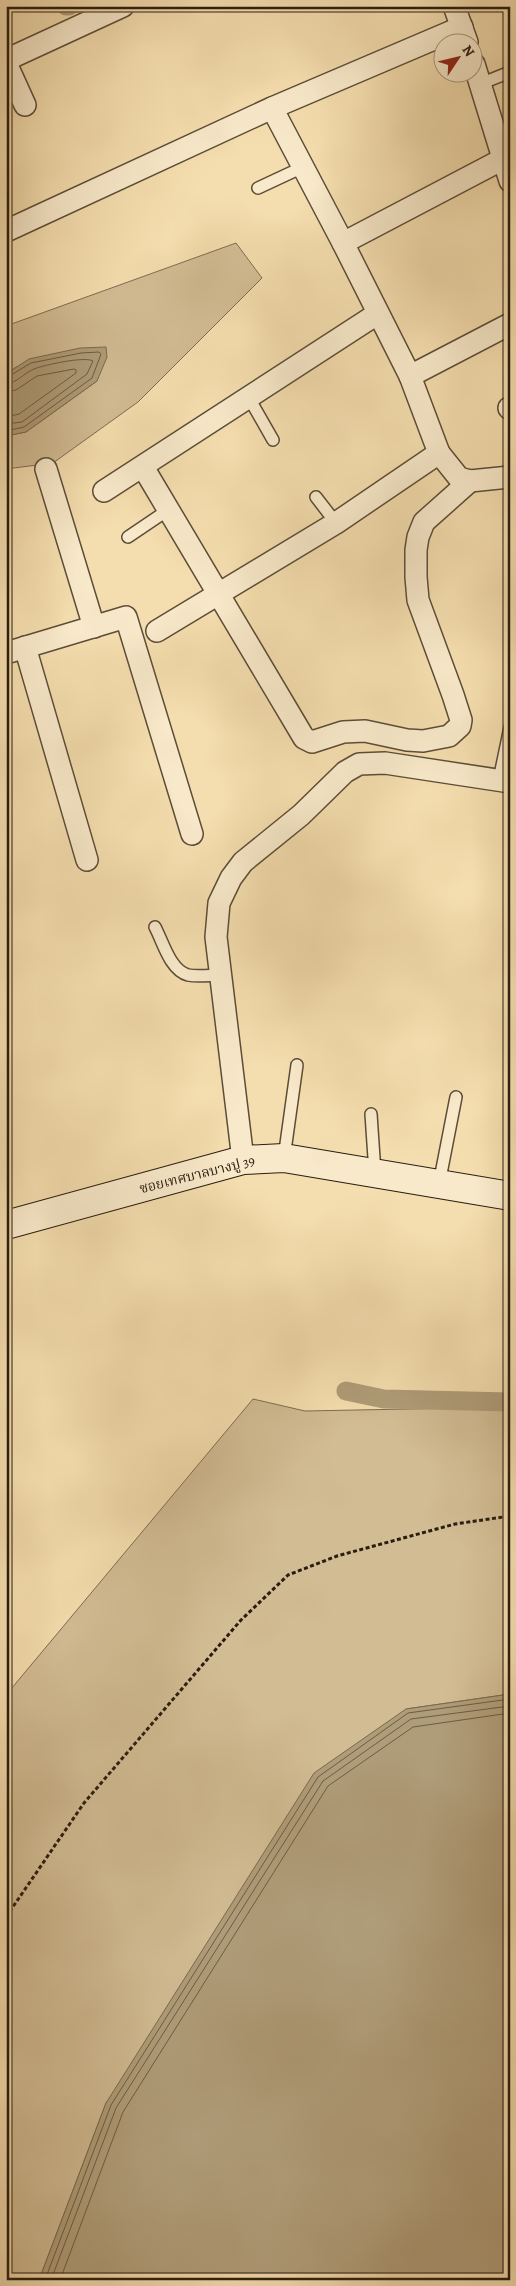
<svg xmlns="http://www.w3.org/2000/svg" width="516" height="2286" font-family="Alegreya,'Noto Serif Thai',serif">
  <rect width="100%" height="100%" fill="#f4ddae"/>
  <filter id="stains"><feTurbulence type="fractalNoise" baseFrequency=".004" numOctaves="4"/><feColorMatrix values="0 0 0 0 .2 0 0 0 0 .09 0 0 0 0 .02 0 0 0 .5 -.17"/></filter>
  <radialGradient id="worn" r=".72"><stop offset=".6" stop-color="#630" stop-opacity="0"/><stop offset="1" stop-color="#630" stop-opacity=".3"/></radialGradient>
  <g fill="#d2bc93" stroke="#7e6c52">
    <polygon points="236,243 262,278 138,402 53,463 6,469 6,436 26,432 97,381 16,367 6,374 6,326"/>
    <polygon points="253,1399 305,1411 510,1407 510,1694 406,1709 106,2103 39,2280 6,2280 6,1695"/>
  </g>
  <g fill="#af9c78" stroke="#7a694e">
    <polygon points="106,347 107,357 97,381 26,432 6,436 6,374 29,359 80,348"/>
    <polygon points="510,1694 510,2280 39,2280 106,2103 314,1773 406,1709"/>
  </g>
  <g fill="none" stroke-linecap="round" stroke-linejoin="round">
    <g stroke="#6c5c44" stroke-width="1">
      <polyline points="6,378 31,363 81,353 99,352 101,354 92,378 24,427 6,431"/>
      <path d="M6,384C17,383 24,373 34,369C44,365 85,356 93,361L87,374L22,422L6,424"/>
      <polyline points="6,392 16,390 37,376 74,369 76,370 76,373 19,414 6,417"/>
      <polyline points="45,2280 111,2105 318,1777 408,1713 510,1699"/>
      <polyline points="51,2280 116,2108 323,1781 411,1719 510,1706"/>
      <polyline points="60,2280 123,2112 328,1786 413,1727 510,1713"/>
    </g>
    <g stroke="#af9c78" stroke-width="19">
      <polyline points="66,6 69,6"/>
      <polyline points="346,1391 384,1399 510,1402"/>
    </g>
    <g stroke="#5c4d38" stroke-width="14">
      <g id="lane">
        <polyline points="480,84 510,72"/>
        <polyline points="258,188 303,167"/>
        <polyline points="249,398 273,440"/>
        <polyline points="316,497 336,523"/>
        <polyline points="128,537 168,510"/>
        <polyline points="499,780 510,727"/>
        <path d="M155,927C163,942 170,970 188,975C198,977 211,975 220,975"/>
        <polyline points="371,1114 375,1173"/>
        <polyline points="284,1158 297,1065"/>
        <polyline points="439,1184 456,1097"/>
      </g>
    </g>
    <g stroke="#5c4d38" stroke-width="24">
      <g id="street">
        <polyline points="454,6 467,42"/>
        <polyline points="6,60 123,6"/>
        <polyline points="6,63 25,105"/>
        <polyline points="474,64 510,181"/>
        <polyline points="272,108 343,243 410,376"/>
        <polyline points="6,231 272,108 462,27"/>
        <polyline points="343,243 503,159"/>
        <polyline points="509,408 510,409"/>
        <polyline points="439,453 459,478 470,481 510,477"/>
        <polyline points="143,467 304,738 312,742 343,732 365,731 407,740 423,741 449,736 460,726 461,720 453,695 418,600 416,577 416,550 418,537 424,522 470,481"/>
        <polyline points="46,469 94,627"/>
        <polyline points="104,491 377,314"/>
        <polyline points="157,631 336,523 439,453 410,376 510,324"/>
        <polyline points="25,647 87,860"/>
        <polyline points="6,653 126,617 192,834"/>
        <polyline points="243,1160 216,937 219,903 231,878 243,862 301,815 345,772 359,764 385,763 510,782"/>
      </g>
    </g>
    <g stroke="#2a1d10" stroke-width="30">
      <polyline id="secondary" points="6,1225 243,1160 284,1158 510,1196"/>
    </g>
    <polyline stroke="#2a1d10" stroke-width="3" stroke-dasharray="4 2.5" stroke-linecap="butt" points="6,1917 84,1803 241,1620 288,1575 337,1556 455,1524 510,1516"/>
    <use href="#lane" stroke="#f8e9ca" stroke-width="11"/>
    <use href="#street" stroke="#f8e9ca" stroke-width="21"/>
    <use href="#secondary" stroke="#f8e9ca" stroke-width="28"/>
  </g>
  <g text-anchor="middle" stroke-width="4" stroke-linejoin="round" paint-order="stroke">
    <g font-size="14" fill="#2a1d10" stroke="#f8e9ca">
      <text transform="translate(197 1174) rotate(-14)" y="5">ซอยเทศบาลบางปู 39</text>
    </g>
  </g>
  <rect width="516" height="2286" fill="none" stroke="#f4ddae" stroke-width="25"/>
  <rect x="8" y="8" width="501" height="2271" fill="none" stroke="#2a1d10" stroke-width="2.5"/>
  <rect x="12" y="12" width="491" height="2261" fill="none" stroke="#2a1d10"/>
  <g transform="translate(458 58) rotate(55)"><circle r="24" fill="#f8e9ca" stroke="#a69780"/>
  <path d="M0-4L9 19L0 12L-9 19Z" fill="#8f2418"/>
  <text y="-8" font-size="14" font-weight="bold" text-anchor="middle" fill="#2a1d10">N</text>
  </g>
  <rect width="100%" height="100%" filter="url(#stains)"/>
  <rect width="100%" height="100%" fill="url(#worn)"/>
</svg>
